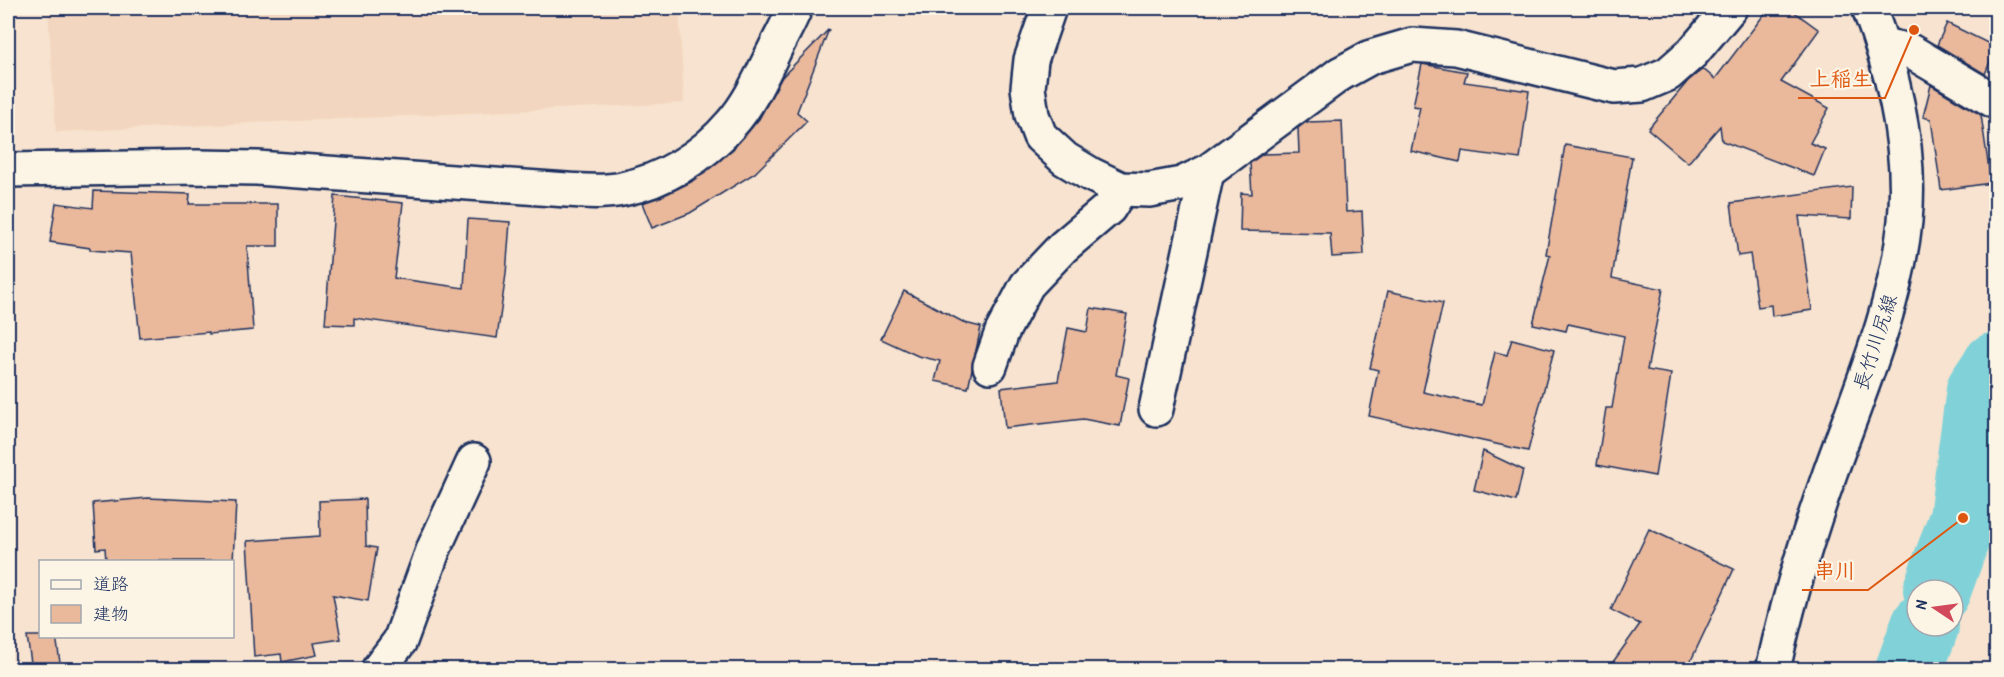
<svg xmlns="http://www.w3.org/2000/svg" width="2004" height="677" font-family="'Patrick Hand','Klee One',sans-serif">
  <rect width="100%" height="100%" fill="#f7e3cf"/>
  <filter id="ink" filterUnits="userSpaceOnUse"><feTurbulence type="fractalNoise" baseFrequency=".0167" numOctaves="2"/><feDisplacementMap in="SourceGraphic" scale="12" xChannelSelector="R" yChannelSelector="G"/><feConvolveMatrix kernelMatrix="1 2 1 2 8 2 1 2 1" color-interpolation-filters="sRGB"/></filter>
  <g filter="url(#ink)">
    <polygon fill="#f3d6bf" points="48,8 679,8 684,103 56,132"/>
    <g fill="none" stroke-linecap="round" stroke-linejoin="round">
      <g stroke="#81d2d8" stroke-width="68">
        <polyline points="1937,590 1963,518 1980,390 1996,366"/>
        <polyline points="1909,670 1925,626"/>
      </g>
    </g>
    <g fill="#eab89b" stroke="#1b2f5e" stroke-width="1.5">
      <polygon points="1769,8 1789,8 1819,30 1781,82 1829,108 1810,143 1825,149 1814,176 1722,141 1720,126 1688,163 1648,129 1688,81 1703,69 1715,79"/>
      <polygon points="1947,23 1996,47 1985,74 1937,45"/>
      <polygon points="829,29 797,112 807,121 755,173 690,213 652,228 642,203 660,197 691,182 733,149 759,119 782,77"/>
      <polygon points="1422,64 1467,72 1464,82 1529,91 1520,159 1462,151 1460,162 1411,151 1420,107 1413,106"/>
      <polygon points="1931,85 1981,115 1991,183 1941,190 1931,119 1923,117"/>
      <polygon points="1342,121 1346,212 1362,211 1364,255 1332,257 1330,233 1240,231 1241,193 1252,194 1250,163 1263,154 1299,153 1298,128 1306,122"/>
      <polygon points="1565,145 1632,157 1612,278 1663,289 1647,370 1671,374 1655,476 1597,465 1606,408 1612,408 1624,336 1568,324 1566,331 1533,324 1550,255 1546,254"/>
      <polygon points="1852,187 1851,219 1799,216 1812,310 1772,316 1771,305 1758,307 1750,254 1738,256 1731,203"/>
      <polygon points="94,191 190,194 189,204 278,204 278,246 247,246 253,330 209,334 209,332 140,338 131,253 90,250 90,248 50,242 56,203 93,208"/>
      <polygon points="335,196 403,203 394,278 464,288 468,219 510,222 506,274 497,338 354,318 354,325 325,324"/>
      <polygon points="904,291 965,323 981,327 968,388 935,381 940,361 918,356 881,339"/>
      <polygon points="1388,291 1443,303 1423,392 1482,405 1495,352 1507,355 1512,339 1554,350 1528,451 1369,416 1378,370 1370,368"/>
      <polygon points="1091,308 1127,314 1116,375 1129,378 1120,426 1083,419 1005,428 1001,388 1058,381 1068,328 1087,332"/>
      <polygon points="1483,451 1523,470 1516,501 1474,490"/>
      <polygon points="148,498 236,502 233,561 106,561 105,548 96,549 93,503"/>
      <polygon points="365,499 366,546 377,548 368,601 333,595 341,639 314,643 317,655 282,662 281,654 254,657 247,541 320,536 319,501"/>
      <polygon points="1649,529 1734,569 1687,669 1608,669 1640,624 1611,610"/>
      <polygon points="27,636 56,636 61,669 32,669"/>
    </g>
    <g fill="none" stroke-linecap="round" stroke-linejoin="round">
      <g stroke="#1b2f5e" stroke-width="38">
        <g id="street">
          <polyline points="1882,45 1910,51 1996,102"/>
          <polyline points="1340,74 1371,57 1412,45 1456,48 1614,87 1642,85 1668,74 1693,52 1730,8"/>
          <polyline points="990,366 1002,332 1027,285 1063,247 1109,208 1121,189"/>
          <polyline points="1156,409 1207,172"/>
          <polyline points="378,670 400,641 434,548 474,461"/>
        </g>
      </g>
      <g stroke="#1b2f5e" stroke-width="38">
        <g id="secondary">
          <polyline points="1049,8 1031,60 1028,88 1032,115 1040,136 1065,159 1090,174 1121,189 1149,190 1182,184 1207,172 1340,74"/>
          <path d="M8,170L197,167L257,168L567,190C586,191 604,193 622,189C663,181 704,156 731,124C749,104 761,77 773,53C780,38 789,23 795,8"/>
          <path d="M1773,670C1787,603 1807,538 1830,473C1859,392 1896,308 1905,221C1912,149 1894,75 1869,8"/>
        </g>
      </g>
      <use href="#street" stroke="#fcf5e5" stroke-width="33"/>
      <use href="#secondary" stroke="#fcf5e5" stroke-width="33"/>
    </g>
  </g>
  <g text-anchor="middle" stroke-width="4.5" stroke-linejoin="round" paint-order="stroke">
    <g font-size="20" fill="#1b2f5e" stroke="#fcf5e5">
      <text transform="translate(1875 342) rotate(-72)" y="7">長竹川尻線</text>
    </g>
  </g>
  <path fill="none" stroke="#de5710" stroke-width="2" d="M1914 30L1885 98H1798M1963 518L1868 590H1802"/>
  <g fill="#de5710" stroke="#fcf5e5" stroke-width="2">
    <circle cx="1914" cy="30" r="6"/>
    <circle cx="1963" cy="518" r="6"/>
  </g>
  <g font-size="21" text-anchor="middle" font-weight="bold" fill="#de5710" stroke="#fcf5e5" stroke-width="4.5" stroke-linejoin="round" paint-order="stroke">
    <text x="1841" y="86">上稲生</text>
    <text x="1835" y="578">串川</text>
  </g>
  <rect width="2004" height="677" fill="none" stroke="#fcf5e5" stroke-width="30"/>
  <rect x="15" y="15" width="1974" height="647" fill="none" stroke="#1b2f5e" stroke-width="2" filter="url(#ink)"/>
  <rect x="39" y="560" width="195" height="78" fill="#fcf5e5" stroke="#a2a6af" stroke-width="1.5"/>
  <rect x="51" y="580" width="30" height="9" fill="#fcf5e5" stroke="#a2a6af" stroke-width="1.5"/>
  <text x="93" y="590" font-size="18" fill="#1b2f5e">道路</text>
  <rect x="51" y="605" width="30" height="18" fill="#eab89b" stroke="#a2a6af" stroke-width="1.5"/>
  <text x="93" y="620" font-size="18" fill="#1b2f5e">建物</text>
  <g transform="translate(1935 608) rotate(283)"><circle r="28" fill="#fcf5e5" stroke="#a2a6af" stroke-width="1.5"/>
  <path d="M0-4.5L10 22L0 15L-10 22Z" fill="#d1495b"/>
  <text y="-9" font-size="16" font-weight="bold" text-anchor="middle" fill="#1b2f5e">N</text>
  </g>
</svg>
